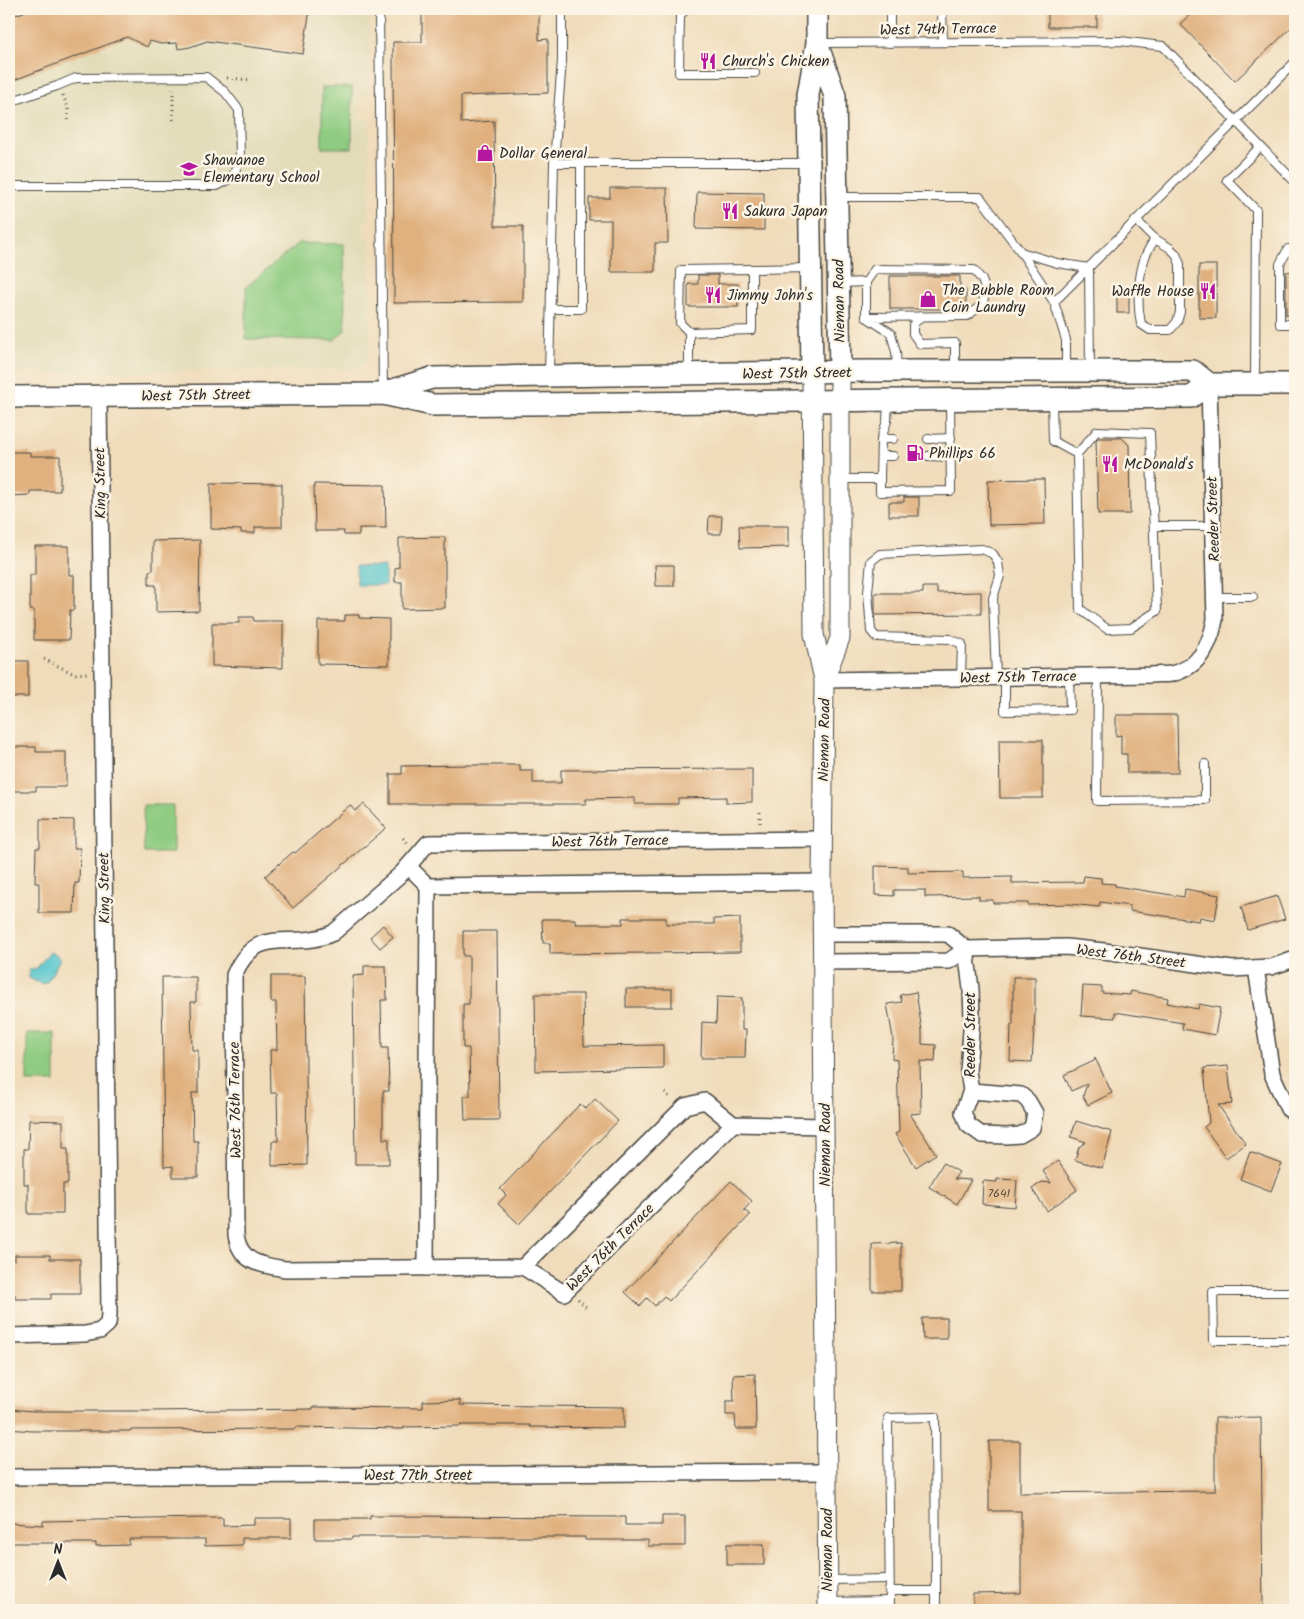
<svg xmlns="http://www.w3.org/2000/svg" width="1304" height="1619" font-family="Kalam,sans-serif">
  <rect width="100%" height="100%" fill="#fcf5e5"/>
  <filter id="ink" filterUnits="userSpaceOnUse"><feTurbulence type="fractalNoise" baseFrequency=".02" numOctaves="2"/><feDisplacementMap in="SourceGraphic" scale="10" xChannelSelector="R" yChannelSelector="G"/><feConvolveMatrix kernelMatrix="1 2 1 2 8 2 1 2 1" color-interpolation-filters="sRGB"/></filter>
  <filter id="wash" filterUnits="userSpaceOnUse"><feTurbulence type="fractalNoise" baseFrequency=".0096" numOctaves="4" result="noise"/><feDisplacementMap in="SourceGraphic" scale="20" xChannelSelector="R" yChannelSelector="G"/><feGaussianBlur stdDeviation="1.12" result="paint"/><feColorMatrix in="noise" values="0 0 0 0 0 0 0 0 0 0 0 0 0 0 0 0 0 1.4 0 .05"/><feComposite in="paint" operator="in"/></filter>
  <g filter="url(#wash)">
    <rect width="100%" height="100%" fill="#f0dcbb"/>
    <polygon fill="#e2dcba" points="9,9 369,9 370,95 360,96 360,118 369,118 370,220 364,221 364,238 370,238 370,350 365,362 356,369 9,373"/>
    <g fill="#8fcc81" stroke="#5d7c56">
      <rect x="322" y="87" width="30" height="61"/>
      <polygon points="299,243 344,244 345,330 334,340 246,339 246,287"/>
      <polygon points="143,805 173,805 173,853 144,853"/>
      <rect x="27" y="1033" width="28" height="49"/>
    </g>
    <g fill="#59c6cd" stroke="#42787c">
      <polygon points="356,566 385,567 385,585 357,585"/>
      <polygon points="50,952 56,954 60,959 47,982 41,984 29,978 29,970 36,969"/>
    </g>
    <g id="blocks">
      <g fill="#e0b07e">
        <polygon points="32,9 310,9 303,54 207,41 190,47 178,49 177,43 161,44 150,41 147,47 127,37 9,82 9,17"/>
        <polygon points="422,9 539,9 539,40 548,39 548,93 461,96 461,123 494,121 495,226 523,226 523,302 394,303 393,42 422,42"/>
        <rect x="1048" y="9" width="49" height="18"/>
        <polygon points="1196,9 1295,9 1295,24 1235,81 1180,24"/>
        <polygon points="610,188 667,188 668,243 655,243 655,272 611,272 611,220 589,220 589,198 610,198"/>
        <polygon points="697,192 764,193 764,230 696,229"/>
        <rect x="1199" y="265" width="17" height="53"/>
        <polygon points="1295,271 1295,315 1286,315 1286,272"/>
        <polygon points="698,275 718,275 718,284 738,284 738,307 688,307 688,284 698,284"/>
        <polygon points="890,276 960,276 960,289 966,290 966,309 890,309"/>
        <rect x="1117" y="292" width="12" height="21"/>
        <polygon points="1098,438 1122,438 1129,445 1130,514 1098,514 1096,440"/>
        <polygon points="9,452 30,452 30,456 60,456 60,491 30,491 30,495 9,496"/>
        <polygon points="1044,479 1045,524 989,525 988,480"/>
        <polygon points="211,483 282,484 282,527 255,527 255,533 241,533 241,530 211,529"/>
        <polygon points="314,484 385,485 386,528 359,528 359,535 344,535 344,531 315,531"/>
        <polygon points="904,497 919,497 919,516 889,516 889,502 904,502"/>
        <polygon points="709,516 722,516 721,534 708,534"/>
        <polygon points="739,526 789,526 789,547 740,548"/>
        <polygon points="445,537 445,608 402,609 402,582 395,582 395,568 399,567 399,538"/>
        <polygon points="200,540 199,611 156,612 156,585 149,585 149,571 153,570 153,541"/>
        <polygon points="35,546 69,546 69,575 74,575 74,610 70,610 69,640 34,640 34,610 30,610 30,575 35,575"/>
        <polygon points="655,565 674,565 674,586 656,586"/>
        <polygon points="923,587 937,587 937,593 981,592 981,614 875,615 875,593 923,593"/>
        <polygon points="345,615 359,615 359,618 389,619 389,665 318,664 318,621 345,621"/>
        <polygon points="239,617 253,617 254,621 283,621 283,668 212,666 212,623 239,623"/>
        <rect x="9" y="661" width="19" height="36"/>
        <polygon points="1116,715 1177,715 1178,773 1127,773 1127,754 1121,754 1121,735 1116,736"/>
        <polygon points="999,740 1043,740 1043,798 1000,798"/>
        <polygon points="9,747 36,747 36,752 66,752 66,787 36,787 36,791 9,791"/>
        <polygon points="472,765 520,765 520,771 533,771 533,783 561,783 561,770 752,769 752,802 726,803 726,797 678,798 678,804 635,804 635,798 586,799 586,804 390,804 390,774 402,774 402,766"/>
        <polygon points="364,804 386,828 293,908 265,876 293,852 295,853 350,805 355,811"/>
        <polygon points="40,819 74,820 74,848 80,848 79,883 75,883 74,913 39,913 39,883 35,883 36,848 40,848"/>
        <polygon points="875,866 908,867 908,873 963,872 963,878 1012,877 1012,883 1083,882 1084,876 1101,878 1101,883 1115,884 1115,886 1184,897 1185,889 1219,895 1215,920 1200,917 1199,921 1130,911 1130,906 1100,902 1099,907 1070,904 1028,905 1028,903 993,903 993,900 979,900 979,896 925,897 925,890 894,890 894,896 875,895"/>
        <polygon points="1277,896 1285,919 1248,930 1241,907"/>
        <polygon points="623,918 666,918 666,924 714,924 714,919 740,918 740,952 550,954 550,943 543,943 542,919 575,919 575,924 623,924"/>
        <polygon points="383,925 393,937 380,948 370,937"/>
        <polygon points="463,931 497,931 499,1120 465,1120 464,1096 470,1096 469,1048 463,1048 463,1004 469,1004 469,956 463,956"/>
        <polygon points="364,966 386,966 387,1000 381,1000 382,1048 388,1048 389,1091 383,1091 383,1139 389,1139 389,1164 355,1164 353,976 364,975"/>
        <polygon points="271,976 305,976 307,1165 272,1166 272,1141 278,1141 277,1093 271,1093 270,1050 277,1050 276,1002 271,1002"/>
        <polygon points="162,977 196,977 196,1002 191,1002 192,1050 198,1050 198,1093 192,1093 193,1141 198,1141 198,1177 173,1177 173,1166 164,1167"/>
        <polygon points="1013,977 1035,977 1035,1013 1032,1062 1010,1061 1011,1025 1013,1025"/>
        <polygon points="1083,986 1102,987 1102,993 1130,995 1131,991 1168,998 1167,1003 1198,1009 1199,1004 1220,1008 1215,1035 1182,1029 1183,1023 1115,1012 1115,1018 1081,1016"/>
        <rect x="626" y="989" width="46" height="18"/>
        <polygon points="916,992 922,1031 922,1044 936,1045 935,1062 920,1061 921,1113 910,1114 936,1154 916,1167 895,1134 899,1132 897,1060 892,1059 893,1038 887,1004 902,1002 900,995"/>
        <polygon points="535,994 583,994 584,1046 663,1045 663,1068 536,1071"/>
        <polygon points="717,997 742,998 742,1030 746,1030 745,1058 701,1058 702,1022 716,1023"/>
        <polygon points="1095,1058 1112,1093 1088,1105 1083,1096 1087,1084 1071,1091 1064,1075 1094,1061"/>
        <polygon points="1228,1066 1232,1104 1218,1105 1246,1144 1226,1158 1204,1127 1209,1123 1204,1068"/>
        <polygon points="595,1099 618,1121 519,1224 498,1204 506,1195 500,1189 580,1104 586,1109"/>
        <polygon points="29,1120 63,1121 63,1149 68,1149 68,1184 63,1184 63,1214 28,1214 28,1184 24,1184 24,1149 28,1149"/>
        <polygon points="1076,1121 1112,1132 1102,1168 1075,1160 1079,1147 1086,1142 1071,1137"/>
        <polygon points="1250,1152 1282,1164 1271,1191 1240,1179"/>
        <polygon points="1058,1161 1077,1190 1047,1211 1032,1189 1042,1182 1051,1183 1043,1171"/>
        <polygon points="943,1163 959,1172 954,1179 971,1180 957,1204 929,1187"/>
        <polygon points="997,1179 1017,1180 1015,1207 982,1204 983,1181 997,1182"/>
        <polygon points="731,1181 752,1201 744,1210 750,1215 669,1301 664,1296 655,1306 647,1298 640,1306 625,1292"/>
        <polygon points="901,1243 901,1291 872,1291 872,1244"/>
        <polygon points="15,1255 50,1255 50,1259 80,1259 80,1294 51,1294 51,1299 15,1299 15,1294 9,1294 9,1260 15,1260"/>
        <polygon points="922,1318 947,1318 947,1339 923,1339"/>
        <polygon points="755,1374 756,1429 736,1429 735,1415 726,1415 726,1401 734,1401 733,1375"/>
        <polygon points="460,1400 460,1405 624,1407 624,1428 530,1427 530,1425 460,1425 461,1426 404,1427 404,1429 295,1427 295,1429 130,1430 130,1431 32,1431 9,1429 9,1409 33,1411 149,1411 313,1409 313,1407 423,1408 423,1401"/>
        <polygon points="1261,1417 1263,1610 973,1610 973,1594 1021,1593 1021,1511 989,1511 989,1441 1020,1441 1020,1493 1215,1491 1215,1418"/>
        <polygon points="370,1516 625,1517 625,1525 662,1525 662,1516 685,1516 685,1546 648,1546 648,1540 585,1540 585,1537 352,1537 352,1539 315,1539 315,1519 370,1519"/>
        <polygon points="204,1518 223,1518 223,1526 254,1525 254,1518 291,1518 291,1538 242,1538 242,1545 205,1546 205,1539 129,1539 129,1545 96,1546 96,1543 9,1543 9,1523 43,1525 43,1521"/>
        <rect x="727" y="1544" width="37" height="21"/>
      </g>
    </g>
  </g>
  <g filter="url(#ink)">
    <use href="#blocks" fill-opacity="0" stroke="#494641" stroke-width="1"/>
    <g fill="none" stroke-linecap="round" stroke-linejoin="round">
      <g stroke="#494641" stroke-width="10">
        <g id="service">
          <polyline points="379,9 383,392"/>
          <polyline points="687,9 680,15 679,73 755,73"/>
          <polyline points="942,9 943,42"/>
          <polyline points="819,43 1120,41 1163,46 1295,182"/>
          <polyline points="890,43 890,9"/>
          <polyline points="9,102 57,86 76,78 206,77 225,92 239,110 240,159 232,178 217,186 9,186"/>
          <polyline points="554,163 807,163"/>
          <polyline points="839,197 980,197 1021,252 1054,302 1066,340 1066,369"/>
          <path d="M1136,220L1155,239L1170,248L1176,254L1180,264V312L1177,322L1170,330H1150L1141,324C1137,304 1138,280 1144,260C1146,253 1151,245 1155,239"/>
          <polyline points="1295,249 1288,249 1280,264 1280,324 1295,324"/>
          <polyline points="1021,252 1057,263 1089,268"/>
          <polyline points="1089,268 1090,371"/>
          <polyline points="840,283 866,282"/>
          <polyline points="1054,302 1295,62"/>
          <polyline points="551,309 581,309 581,163"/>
          <polyline points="921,316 913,325 913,334 920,344 955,343 955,369"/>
          <polyline points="866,317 967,316 982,305 986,291 982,280 974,270 875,269 866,282 866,317 891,333 896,352 897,370"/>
          <polyline points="689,332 680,323 681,270 752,269"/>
          <polyline points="689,371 689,332 752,330 752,269 809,268"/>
          <polyline points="549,374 554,163 562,60 562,9"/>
          <polyline points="1255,382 1256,210 1227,180 1260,147"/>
          <polyline points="1052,401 1053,441 1077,454"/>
          <polygon points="1097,431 1150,433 1157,611 1131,628 1107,629 1080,609 1077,454"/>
          <polyline points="881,439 893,439"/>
          <polyline points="928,439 951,438"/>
          <polyline points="881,456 893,456"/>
          <polyline points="928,456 951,457"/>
          <polyline points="840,479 880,479 881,439 887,421 888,402"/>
          <polyline points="880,479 880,492 951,491 950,401"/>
          <polyline points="1154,526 1213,526"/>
          <polyline points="1215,597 1253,597"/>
          <polyline points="1098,676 1097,801 1205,800 1205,764"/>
          <polyline points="961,677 962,644 950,639 876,637 871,631 868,592 871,561 880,554 982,549 993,554 998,562 1000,576 993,598 996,677"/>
          <polyline points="1005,677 1005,711 1070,710 1069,676"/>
          <polyline points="1295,1292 1213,1292 1214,1340 1295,1340"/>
          <polyline points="829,1580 889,1579"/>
          <polyline points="889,1591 936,1591 936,1610"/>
          <polyline points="828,1602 889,1601"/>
          <polyline points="890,1610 888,1418 935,1417 936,1591"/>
        </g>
      </g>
      <g stroke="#494641" stroke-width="18">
        <g id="minor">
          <path d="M824,680L1151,675C1157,674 1165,675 1171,674C1199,668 1210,646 1215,620L1209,384"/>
          <path d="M822,839L428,843L402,873L333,933C291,952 258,921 234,975L236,1235C240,1263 261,1265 285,1269L523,1267L685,1106L705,1101L733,1124L825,1126"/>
          <polyline points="408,866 428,886 426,1268"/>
          <polyline points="428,886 822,882"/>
          <polyline points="823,934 948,934 966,949"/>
          <polyline points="966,949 971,989 972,1018 968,1071 971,1091 963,1112 968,1125 982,1135 1006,1136 1020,1135 1032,1128 1035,1113 1028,1101 1021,1095 971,1091"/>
          <polyline points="823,962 949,961 966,949 1066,947 1104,951 1232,969 1271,967 1295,959"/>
          <polyline points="1256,968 1272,1074 1288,1109"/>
          <polyline points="523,1267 564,1293 733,1124"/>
          <polyline points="9,1336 85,1334 100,1331 108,1324 109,1314 99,396"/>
          <polyline points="9,1477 827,1472"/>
        </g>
      </g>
      <g stroke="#494641" stroke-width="21">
        <g id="tertiary">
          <polyline points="812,373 814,634 824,680 822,882 828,1610"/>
          <polyline points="824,680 840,638 840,372"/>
        </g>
      </g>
      <g stroke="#494641" stroke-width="24">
        <g id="secondary">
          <polyline points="818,46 835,96 840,372"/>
          <polyline points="812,373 808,95 817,43 817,9"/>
          <polyline points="383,393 432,378 864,371 1193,371 1209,384"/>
          <polyline points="9,397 383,394 433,405 1191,397 1209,384 1295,384"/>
        </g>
      </g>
      <g stroke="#494641" stroke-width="3" stroke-dasharray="1 4" stroke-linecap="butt">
        <polyline points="227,78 252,80"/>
        <polyline points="173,89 173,120"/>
        <polyline points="63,95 68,108 68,121"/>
        <polyline points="44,659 74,674 87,673"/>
        <polyline points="760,812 760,826"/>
        <polyline points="403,838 409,845"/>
        <polyline points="665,1092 671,1099"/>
        <polyline points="578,1299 588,1309"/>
      </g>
      <use href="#service" stroke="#fff" stroke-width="8"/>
      <use href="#minor" stroke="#fff" stroke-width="15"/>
      <use href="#tertiary" stroke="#fff" stroke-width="19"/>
      <use href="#secondary" stroke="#fff" stroke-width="21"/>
    </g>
  </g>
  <defs>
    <g id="restaurant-bare" transform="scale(1.35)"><path d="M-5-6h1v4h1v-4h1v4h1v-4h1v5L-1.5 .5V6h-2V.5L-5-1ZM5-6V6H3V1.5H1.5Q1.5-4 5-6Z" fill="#b5179e" stroke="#fcf5e5" stroke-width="2.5" paint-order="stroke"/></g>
    <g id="shop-bare" transform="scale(1.35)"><path d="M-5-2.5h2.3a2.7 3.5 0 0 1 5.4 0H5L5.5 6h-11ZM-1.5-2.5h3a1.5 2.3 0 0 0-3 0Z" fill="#b5179e" stroke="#fcf5e5" stroke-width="2.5" paint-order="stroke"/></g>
    <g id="school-bare" transform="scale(1.35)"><path d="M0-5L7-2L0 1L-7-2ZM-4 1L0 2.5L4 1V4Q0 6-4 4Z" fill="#b5179e" stroke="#fcf5e5" stroke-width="2.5" paint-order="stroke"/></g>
    <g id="fuel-bare" transform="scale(1.35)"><path d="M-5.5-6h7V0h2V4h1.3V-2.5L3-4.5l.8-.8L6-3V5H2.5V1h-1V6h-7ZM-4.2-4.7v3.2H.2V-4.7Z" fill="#b5179e" stroke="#fcf5e5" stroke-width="2.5" paint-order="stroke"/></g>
  </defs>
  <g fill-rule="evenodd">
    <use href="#restaurant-bare" x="708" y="61"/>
    <use href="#shop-bare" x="485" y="153"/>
    <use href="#school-bare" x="189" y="169"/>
    <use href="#restaurant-bare" x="730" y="211"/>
    <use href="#restaurant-bare" x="1208" y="291"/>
    <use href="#restaurant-bare" x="713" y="295"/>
    <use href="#shop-bare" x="928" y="299"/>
    <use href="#fuel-bare" x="915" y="453"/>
    <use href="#restaurant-bare" x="1110" y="464"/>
  </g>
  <g text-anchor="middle" stroke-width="5" stroke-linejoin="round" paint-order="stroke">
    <g font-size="12" fill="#584c40">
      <text x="999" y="1197">7641</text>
    </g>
    <g font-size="15" fill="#2b2b2b" stroke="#fcf5e5">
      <text transform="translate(938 29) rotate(-1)" y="5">West 74th Terrace</text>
      <text transform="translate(839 301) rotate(-91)" y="5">Nieman Road</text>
      <text transform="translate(797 373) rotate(-1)" y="5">West 75th Street</text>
      <text transform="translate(196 395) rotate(-1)" y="5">West 75th Street</text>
      <text transform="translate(100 483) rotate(-91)" y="5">King Street</text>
      <text transform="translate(1213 519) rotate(-92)" y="5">Reeder Street</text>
      <text transform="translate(1018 677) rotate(-1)" y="5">West 75th Terrace</text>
      <text transform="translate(824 740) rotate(-89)" y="5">Nieman Road</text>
      <text transform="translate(610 841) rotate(-1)" y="5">West 76th Terrace</text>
      <text transform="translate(104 888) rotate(-91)" y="5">King Street</text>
      <text transform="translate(1131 956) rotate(7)" y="5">West 76th Street</text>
      <text transform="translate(970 1035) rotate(-90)" y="5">Reeder Street</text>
      <text transform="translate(235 1100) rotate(-91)" y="5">West 76th Terrace</text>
      <text transform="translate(825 1145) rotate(-90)" y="5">Nieman Road</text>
      <text transform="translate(610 1247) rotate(-45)" y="5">West 76th Terrace</text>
      <text x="418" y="1480">West 77th Street</text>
      <text transform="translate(827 1550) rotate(-90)" y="5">Nieman Road</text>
    </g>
    <g font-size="15" fill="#2b2b2b" stroke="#fcf5e5" text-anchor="start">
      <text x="722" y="66">Church's Chicken</text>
      <text x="499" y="158">Dollar General</text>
      <text x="203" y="165">Shawanoe<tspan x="203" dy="17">Elementary School</tspan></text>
      <text x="744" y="216">Sakura Japan</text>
      <text x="942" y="295">The Bubble Room<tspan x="942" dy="17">Coin Laundry</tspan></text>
      <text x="1194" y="296" text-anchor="end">Waffle House</text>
      <text x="727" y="300">Jimmy John's</text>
      <text x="929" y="458">Phillips 66</text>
      <text x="1124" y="469">McDonald's</text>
    </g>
  </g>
  <rect width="1304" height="1619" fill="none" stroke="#fcf5e5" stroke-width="30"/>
  <g transform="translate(58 1562)" stroke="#fcf5e5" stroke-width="4" paint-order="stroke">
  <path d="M0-4L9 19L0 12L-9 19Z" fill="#2b2b2b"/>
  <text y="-8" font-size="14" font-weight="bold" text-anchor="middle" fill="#2b2b2b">N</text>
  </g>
</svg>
